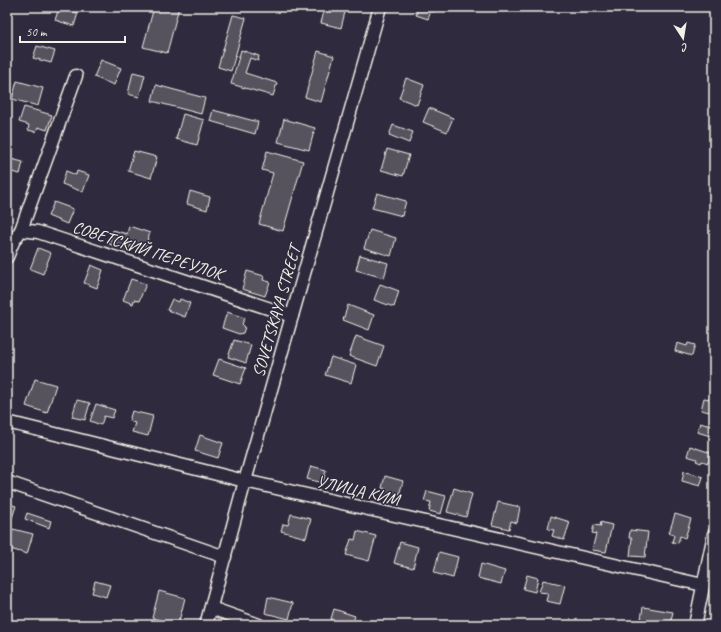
<svg xmlns="http://www.w3.org/2000/svg" width="721" height="632" font-family="Caveat,sans-serif">
  <rect width="100%" height="100%" fill="#2f2a3d"/>
  <filter id="ink" filterUnits="userSpaceOnUse"><feTurbulence type="fractalNoise" baseFrequency=".025" numOctaves="2"/><feDisplacementMap in="SourceGraphic" scale="8" xChannelSelector="R" yChannelSelector="G"/><feConvolveMatrix kernelMatrix="1 2 1 2 8 2 1 2 1" color-interpolation-filters="sRGB"/></filter>
  <g filter="url(#ink)">
    <g fill="#56525f" stroke="#f4f1e8">
      <polygon points="154,7 179,7 167,53 143,47"/>
      <polygon points="325,7 346,8 341,28 321,23"/>
      <polygon points="418,7 436,7 434,12 431,11 428,19 416,15"/>
      <polygon points="59,8 78,13 74,26 55,20"/>
      <polygon points="233,15 246,18 231,71 218,67"/>
      <polygon points="37,46 55,51 51,63 33,58"/>
      <polygon points="241,50 259,56 258,61 250,58 245,73 277,83 273,96 231,84"/>
      <polygon points="318,51 334,56 321,102 305,97"/>
      <polygon points="101,60 121,68 114,85 94,77"/>
      <polygon points="133,72 145,75 139,97 128,94"/>
      <polygon points="406,78 424,85 417,105 399,98"/>
      <polygon points="17,81 43,88 38,106 12,99"/>
      <polygon points="156,85 205,98 201,114 152,101"/>
      <polygon points="24,107 52,115 47,130 38,127 36,132 28,130 29,125 19,122"/>
      <polygon points="429,108 453,118 447,132 423,122"/>
      <polygon points="213,110 258,122 255,134 210,121"/>
      <polygon points="183,114 204,120 197,145 176,139"/>
      <polygon points="284,119 315,128 309,150 278,142"/>
      <polygon points="393,125 413,132 409,143 389,135"/>
      <polygon points="387,149 409,155 403,176 381,170"/>
      <polygon points="134,151 157,157 151,178 128,171"/>
      <polygon points="267,151 303,161 283,231 259,224 273,173 262,170"/>
      <polygon points="7,158 23,162 20,174 7,171"/>
      <polygon points="66,171 76,175 77,171 89,175 83,192 62,184"/>
      <polygon points="190,191 210,197 207,210 187,204"/>
      <polygon points="377,193 406,201 402,216 372,208"/>
      <polygon points="54,202 73,209 67,224 48,216"/>
      <polygon points="129,226 150,233 144,249 131,245 129,251 109,244 113,230 127,234"/>
      <polygon points="370,230 396,238 391,256 364,248"/>
      <polygon points="38,248 51,253 43,274 30,269"/>
      <polygon points="360,255 388,263 384,278 356,270"/>
      <polygon points="91,265 103,270 97,288 84,283"/>
      <polygon points="247,271 264,276 263,280 270,282 265,296 242,289"/>
      <polygon points="131,279 146,284 139,301 134,300 133,304 123,300"/>
      <polygon points="380,284 399,291 394,307 374,300"/>
      <polygon points="172,299 179,302 180,299 190,303 185,317 167,310"/>
      <polygon points="348,305 374,315 369,330 343,320"/>
      <polygon points="227,312 245,318 242,324 245,327 243,333 239,334 222,328"/>
      <polygon points="356,336 384,346 377,366 349,356"/>
      <polygon points="234,340 251,345 246,363 228,357"/>
      <polygon points="677,343 687,346 688,343 695,345 692,356 675,351"/>
      <polygon points="331,357 356,365 351,383 325,375"/>
      <polygon points="219,359 246,368 240,384 213,375"/>
      <polygon points="711,367 714,368 714,377 708,375"/>
      <polygon points="35,379 56,385 47,413 26,406"/>
      <polygon points="7,381 11,383 7,392"/>
      <polygon points="704,398 714,400 714,413 701,410"/>
      <polygon points="77,400 90,403 85,420 72,417"/>
      <polygon points="96,404 115,410 112,418 104,416 101,425 90,421"/>
      <polygon points="132,411 153,416 148,436 132,432 135,423 129,421"/>
      <polygon points="700,423 714,427 714,437 697,432"/>
      <polygon points="200,435 223,443 218,458 195,451"/>
      <polygon points="690,446 711,453 708,463 702,461 701,463 696,461 697,459 687,456"/>
      <polygon points="311,466 326,470 323,483 307,479"/>
      <polygon points="684,471 703,477 700,486 682,481"/>
      <polygon points="385,476 403,481 398,499 384,496 386,489 382,488"/>
      <polygon points="454,488 472,494 466,517 447,512"/>
      <polygon points="427,491 446,496 441,514 429,511 431,502 424,501"/>
      <polygon points="498,502 520,507 517,523 511,521 509,529 492,525"/>
      <polygon points="7,503 16,506 12,518 7,517"/>
      <polygon points="27,513 51,521 49,528 25,519"/>
      <polygon points="291,514 311,519 306,538 281,531 283,524 288,525"/>
      <polygon points="675,514 691,519 685,538 680,536 678,543 672,542 674,535 669,533"/>
      <polygon points="551,516 570,522 564,540 552,536 554,530 548,529"/>
      <polygon points="600,522 612,525 606,552 592,550 596,534 592,533 594,525 601,526"/>
      <polygon points="13,529 33,534 27,554 7,548"/>
      <polygon points="630,530 648,532 645,557 630,556 632,538 629,538"/>
      <polygon points="357,531 376,536 369,561 346,555 351,539 355,540"/>
      <polygon points="400,542 418,547 413,568 394,563"/>
      <polygon points="439,552 458,557 453,578 434,573"/>
      <polygon points="481,564 505,571 501,584 478,578"/>
      <polygon points="527,575 538,578 535,592 523,589"/>
      <polygon points="543,580 565,585 560,604 546,601 548,593 539,592"/>
      <polygon points="95,581 110,585 106,597 92,593"/>
      <polygon points="159,591 185,598 178,625 159,624 160,620 152,618"/>
      <polygon points="268,597 293,603 289,619 265,613"/>
      <polygon points="643,607 673,612 670,625 640,625"/>
      <polygon points="334,609 355,616 352,625 329,625"/>
    </g>
    <g fill="none" stroke-linecap="round" stroke-linejoin="round">
      <g stroke="#f4f1e8" stroke-width="15">
        <g id="minor">
          <polyline points="21,230 76,76"/>
          <polyline points="7,257 13,242 21,230 38,232 292,316"/>
          <polyline points="7,422 245,481 703,585"/>
          <polyline points="7,482 225,557"/>
          <polyline points="211,608 259,625"/>
          <polyline points="206,625 245,481 380,7"/>
          <polyline points="695,625 714,534"/>
        </g>
      </g>
      <use href="#minor" stroke="#2f2a3d" stroke-width="12"/>
    </g>
  </g>
  <g text-anchor="middle" stroke-width="3" stroke-linejoin="round" paint-order="stroke">
    <g font-size="17" fill="#f4f1e8" stroke="#2f2a3d">
      <text transform="translate(148 250) rotate(18)" y="6">СОВЕТСКИЙ ПЕРЕУЛОК</text>
      <text transform="translate(276 311) rotate(-74)" y="6">SOVETSKAYA STREET</text>
      <text transform="translate(358 490) rotate(13)" y="6">УЛИЦА КИМ</text>
    </g>
  </g>
  <rect width="721" height="632" fill="none" stroke="#2f2a3d" stroke-width="24"/>
  <rect x="12" y="12" width="697" height="608" fill="none" stroke="#f4f1e8" stroke-width="1.5" filter="url(#ink)"/>
  <g transform="translate(683 38) rotate(168)" stroke="#2f2a3d" stroke-width="3" paint-order="stroke">
  <path d="M0-3L7 15L0 10L-7 15Z" fill="#f4f1e8"/>
  <text y="-6" font-size="11" font-weight="bold" text-anchor="middle" fill="#f4f1e8">С</text>
  </g>
  <path d="M20 36v6h105v-6" fill="none" stroke="#f4f1e8" stroke-width="2"/>
  <text x="26" y="36" font-size="12" fill="#f4f1e8" stroke="#2f2a3d" stroke-width="3" paint-order="stroke">50 m</text>
</svg>
